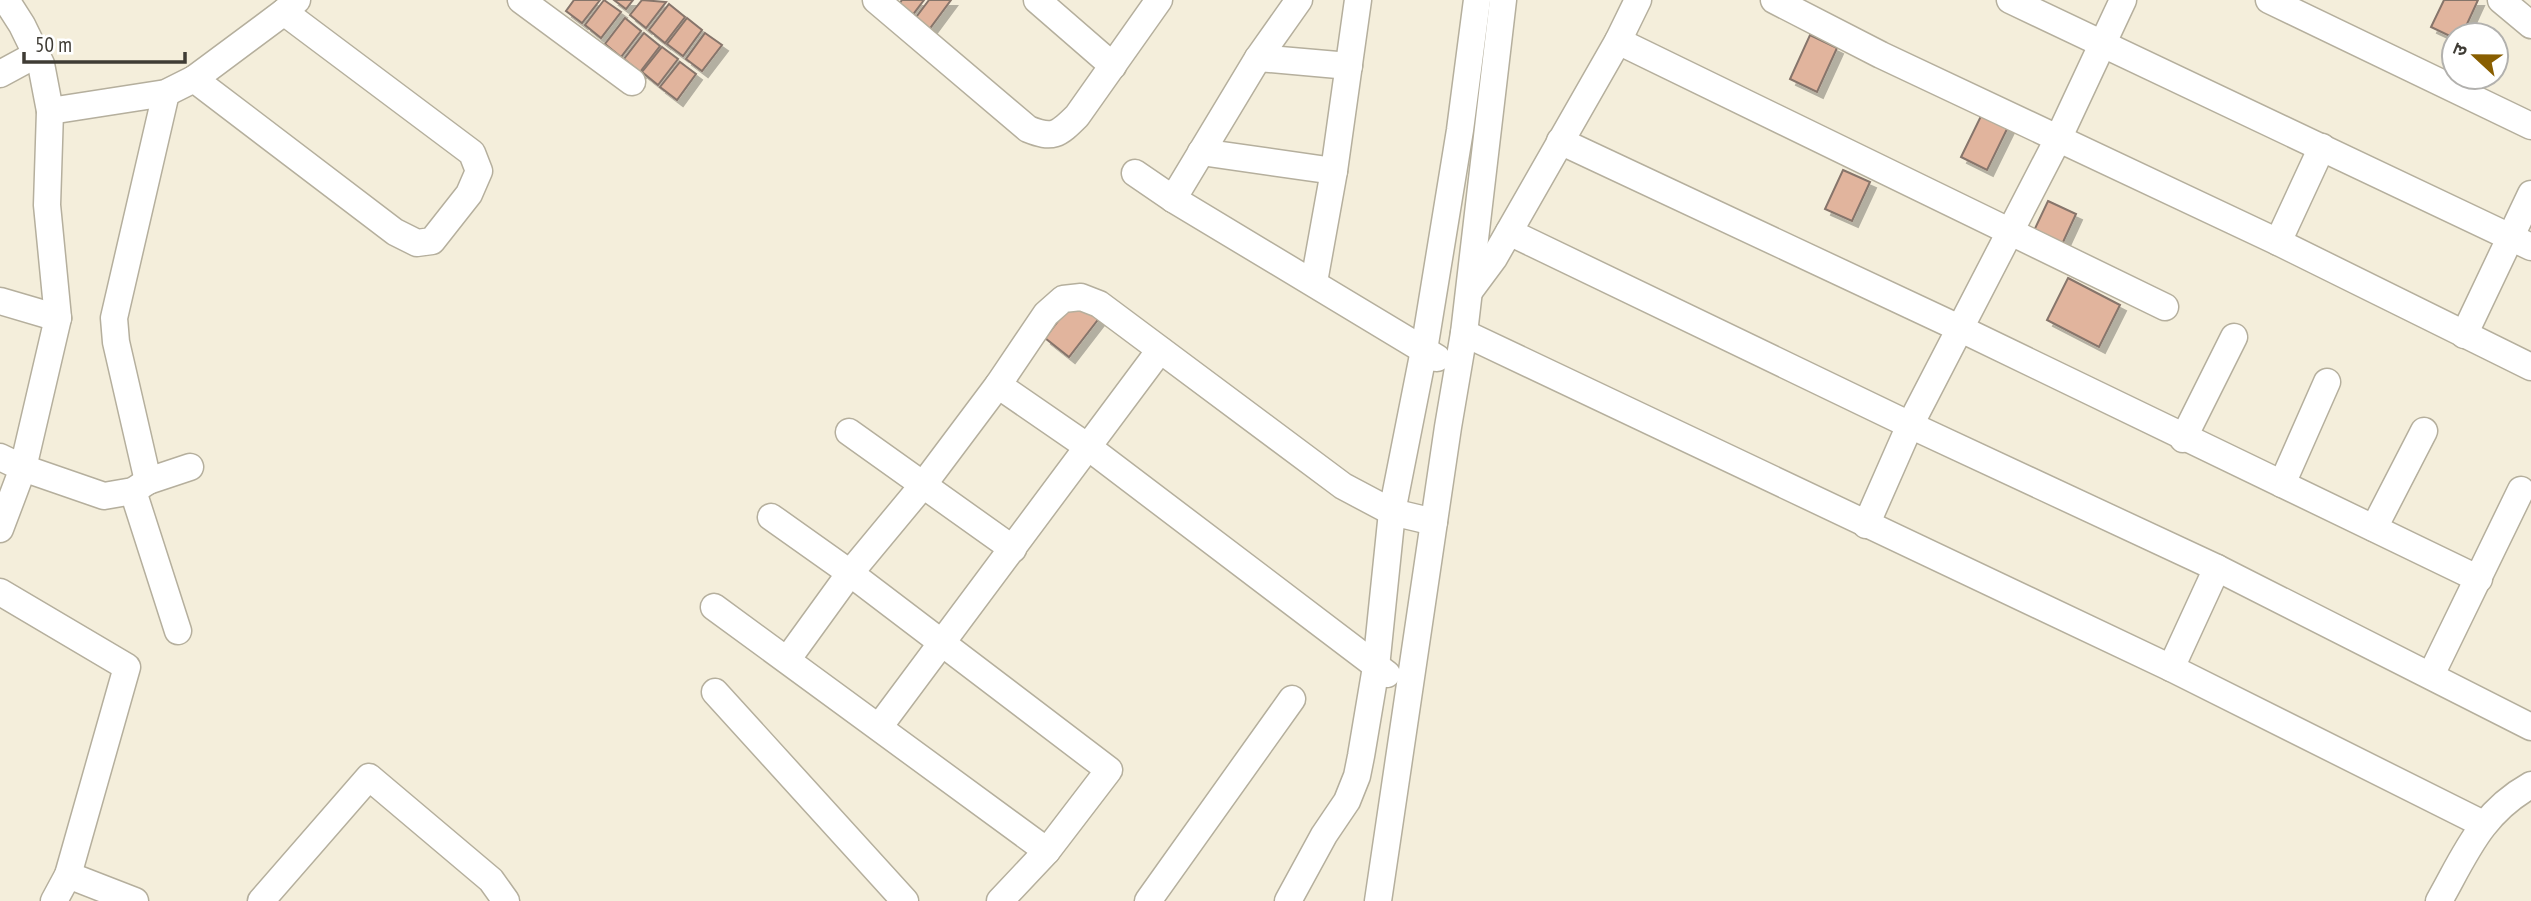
<svg xmlns="http://www.w3.org/2000/svg" width="2531" height="901" font-family="'PT Sans Narrow','Noto Sans Devanagari',sans-serif">
  <defs>
    <filter id="shadow"><feDropShadow dx="6" dy="6" stdDeviation="0" flood-color="#0004"/></filter>
  </defs>
  <rect width="100%" height="100%" fill="#f4eedb"/>
  <g fill="#e1b49d" stroke="#86746b" stroke-width="2" filter="url(#shadow)">
    <polygon points="574,0 600,0 582,23 566,11"/>
    <polygon points="604,0 621,12 601,38 585,25"/>
    <polygon points="614,0 633,0 626,9"/>
    <polygon points="642,0 666,2 646,28 630,15"/>
    <polygon points="902,0 924,0 911,17 897,7"/>
    <polygon points="929,0 951,0 928,31 914,20"/>
    <polygon points="2444,0 2478,0 2462,35 2454,35 2454,38 2431,27"/>
    <polygon points="669,4 685,17 665,43 649,30"/>
    <polygon points="625,18 641,31 621,57 605,44"/>
    <polygon points="687,18 702,30 683,56 667,44"/>
    <polygon points="644,33 660,46 640,72 624,59"/>
    <polygon points="705,33 722,45 702,71 686,59"/>
    <polygon points="1810,35 1837,48 1817,92 1790,79"/>
    <polygon points="662,47 678,59 658,85 642,72"/>
    <polygon points="680,62 696,74 677,100 660,87"/>
    <polygon points="1982,114 2008,127 1987,170 1961,157"/>
    <polygon points="1843,170 1870,182 1852,221 1825,209"/>
    <polygon points="2048,201 2076,214 2058,253 2030,239"/>
    <polygon points="2068,278 2120,305 2099,347 2047,320"/>
    <polygon points="1076,298 1100,317 1069,357 1045,338"/>
  </g>
  <g fill="none" stroke-linecap="round" stroke-linejoin="round">
    <g stroke="#b5af9d" stroke-width="29">
      <g id="minor">
        <polyline points="521,0 632,82"/>
        <path d="M876,0L1028,129C1053,139 1058,135 1077,116L1159,0"/>
        <polyline points="1037,0 1113,66"/>
        <polyline points="1774,0 1881,55 2278,242 2531,367"/>
        <polyline points="2010,0 2531,247"/>
        <polyline points="2269,0 2531,126"/>
        <polyline points="2501,0 2531,25"/>
        <polyline points="1618,41 2165,307"/>
        <polyline points="1258,58 1349,66"/>
        <polyline points="0,74 37,54"/>
        <polyline points="194,79 395,232 417,243 432,241 469,194 479,171 472,153 284,12"/>
        <polyline points="50,111 166,93 194,79 284,12 297,0"/>
        <polyline points="1560,141 1959,328 2479,579"/>
        <polyline points="1201,152 1334,171"/>
        <polyline points="1135,173 1173,199 1437,358"/>
        <polyline points="1173,199 1258,58 1299,0"/>
        <polyline points="1509,232 1910,425 2217,568 2531,727"/>
        <polyline points="2278,242 2322,147"/>
        <polyline points="1314,282 1334,171 1358,0"/>
        <polyline points="1471,289 1494,258 1618,41 1638,0"/>
        <polyline points="0,301 58,318"/>
        <polyline points="1464,333 2171,668 2483,824"/>
        <polyline points="2464,335 2531,194"/>
        <polyline points="998,385 1088,447 1387,674"/>
        <polyline points="849,432 1013,549"/>
        <polyline points="2183,439 2234,337"/>
        <polyline points="0,457 23,468 104,496 133,491 148,481 190,467"/>
        <polyline points="148,481 116,342 114,318 166,93"/>
        <polyline points="2282,484 2327,382"/>
        <polyline points="133,491 178,631"/>
        <polyline points="771,517 850,573 1109,770 1047,851 1000,901"/>
        <polyline points="1866,525 1910,425 2058,139 2123,0"/>
        <polyline points="2374,528 2424,431"/>
        <polyline points="0,529 23,468 58,318 47,205 50,111 41,64 22,25 6,0"/>
        <polyline points="0,592 127,667 68,875 54,901"/>
        <polyline points="714,607 1047,851"/>
        <polyline points="787,660 850,573 923,485 998,385 1046,314 1063,299 1081,297 1099,304 1343,486 1392,512 1434,522"/>
        <polyline points="2171,668 2217,568"/>
        <polyline points="2431,675 2521,490"/>
        <polyline points="715,692 905,901"/>
        <polyline points="879,727 1160,350"/>
        <polyline points="68,875 135,901"/>
        <polyline points="261,901 369,777 491,880 506,901"/>
        <polyline points="1148,901 1292,699"/>
        <polyline points="1288,901 1324,835 1347,801 1357,776 1361,756 1376,667 1392,512 1424,350 1460,130 1477,0"/>
        <polyline points="1378,901 1448,427 1464,333 1503,0"/>
        <path d="M2439,901C2466,853 2481,813 2531,785"/>
      </g>
    </g>
    <use href="#minor" stroke="#fff" stroke-width="26"/>
  </g>
  <g transform="translate(2475 56) rotate(292)"><circle r="33" fill="#ffffff" stroke="#b2b1ae" stroke-width="2"/>
  <path d="M0-5L12 26L0 18L-12 26Z" fill="#895e00"/>
  <text y="-10" font-size="19" font-weight="bold" text-anchor="middle" fill="#3f3c35">उ</text>
  </g>
  <path d="M24 52v10h161v-10" fill="none" stroke="#3f3c35" stroke-width="3.5"/>
  <text x="35" y="52" font-size="21" fill="#3f3c35" stroke="#ffffff" stroke-width="5" paint-order="stroke">50 m</text>
</svg>
